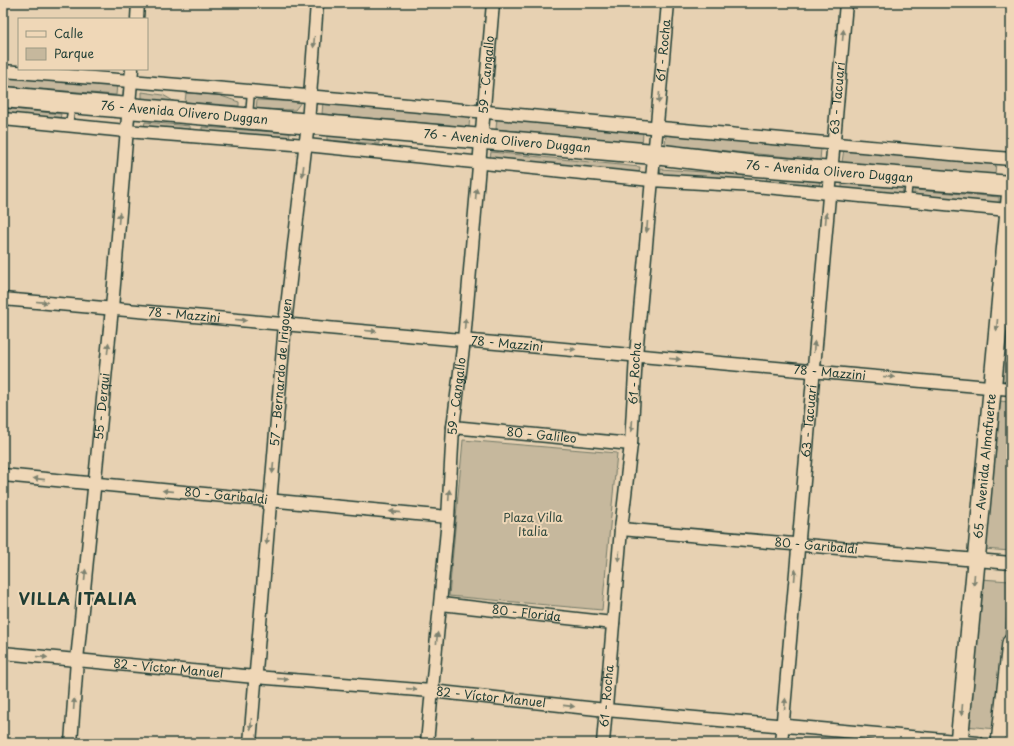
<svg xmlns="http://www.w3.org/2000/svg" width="1014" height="746" font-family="'Playpen Sans',sans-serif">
  <rect width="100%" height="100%" fill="#e7d1b2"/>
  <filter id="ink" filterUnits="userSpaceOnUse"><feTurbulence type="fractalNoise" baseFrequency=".025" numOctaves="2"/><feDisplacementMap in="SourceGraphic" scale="8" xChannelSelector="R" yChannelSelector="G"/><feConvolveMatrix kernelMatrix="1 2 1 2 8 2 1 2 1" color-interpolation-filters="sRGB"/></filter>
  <g filter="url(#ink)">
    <g fill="#c6b89d" stroke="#727a68">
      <polygon points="3,75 117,84 116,95 3,86"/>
      <polygon points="142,92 163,95 175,102 142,99"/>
      <polygon points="186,93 218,95 239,102 239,106 185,102"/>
      <polygon points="257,100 301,102 295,110 256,109"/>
      <polygon points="323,102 470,115 469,127 322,114"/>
      <polygon points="3,108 61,114 60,119 3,114"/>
      <polygon points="497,118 643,133 642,145 496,129"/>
      <polygon points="145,122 190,126 190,131 144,127"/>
      <polygon points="202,127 290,133 289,139 202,133"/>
      <polygon points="327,135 379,140 379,144 327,140"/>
      <polygon points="666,135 821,149 820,160 665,145"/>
      <polygon points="844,149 996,161 995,175 842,162"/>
      <polygon points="491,152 640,167 639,173 490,158"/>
      <polygon points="661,169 744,175 744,182 660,176"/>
      <polygon points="767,176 820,182 819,188 766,183"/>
      <polygon points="842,184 903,188 902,195 842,190"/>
      <polygon points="914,190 999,197 999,204 914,196"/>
      <polygon points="1011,244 1011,381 998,380"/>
      <polygon points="998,401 1011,402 1011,551 983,549"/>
      <polygon points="463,440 617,453 602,610 449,596"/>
      <polygon points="980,579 1010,581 996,729 966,726"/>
    </g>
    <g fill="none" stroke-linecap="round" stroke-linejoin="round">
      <g stroke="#1f3d34" stroke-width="9">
        <g id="service">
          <polyline points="249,117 251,90"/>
          <polyline points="69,125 72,105"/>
          <polyline points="907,201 909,180"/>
        </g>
      </g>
      <g stroke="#1f3d34" stroke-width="15">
        <g id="minor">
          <polyline points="137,19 138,3"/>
          <path d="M3,71C339,96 675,131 1011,159"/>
          <polyline points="3,119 126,131 306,145 651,180 754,186 1008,210"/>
          <path id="s1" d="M3,299L1011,389"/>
          <path id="s2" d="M453,427L631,444"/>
          <path id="s3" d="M3,475L448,517"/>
          <path id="s4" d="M621,529L1011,563"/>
          <path id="s5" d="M441,604L613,623"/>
          <path id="s6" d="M3,653L255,677L431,691L606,710L978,743"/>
          <path id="s7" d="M71,743L77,660L112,308L132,69"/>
          <path id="s8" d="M250,743L285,324L308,123L317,3"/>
          <path id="s9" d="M427,743L448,519L453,427L464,340L493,3"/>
          <path id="s10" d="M603,743L621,529L631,444L636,355L668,3"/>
          <path id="s11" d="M781,743L846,3"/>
        </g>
      </g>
      <g stroke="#1f3d34" stroke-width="20">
        <g id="secondary">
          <path id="s12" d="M959,743L1011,189"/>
          <polyline points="1000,743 1011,643"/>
        </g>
      </g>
      <g stroke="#1f3d34" stroke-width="23">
        <g id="trunk">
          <path id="s13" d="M3,97L654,154L756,166L1011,186"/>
        </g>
      </g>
      <use href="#service" stroke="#efd7b7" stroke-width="6"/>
      <use href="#minor" stroke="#efd7b7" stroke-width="12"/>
      <use href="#secondary" stroke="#efd7b7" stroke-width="17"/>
      <use href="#trunk" stroke="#efd7b7" stroke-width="20"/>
    </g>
    <defs><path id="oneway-solid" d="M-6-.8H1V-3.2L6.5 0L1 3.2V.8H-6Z"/></defs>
    <g fill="#7d826f">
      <use href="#oneway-solid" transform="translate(843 35) rotate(-85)"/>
      <use href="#oneway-solid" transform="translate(314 42) rotate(95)"/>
      <use href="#oneway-solid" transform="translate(659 98) rotate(95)"/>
      <use href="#oneway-solid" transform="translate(303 171) rotate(97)"/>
      <use href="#oneway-solid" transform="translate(476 194) rotate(-85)"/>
      <use href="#oneway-solid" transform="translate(119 218) rotate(-85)"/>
      <use href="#oneway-solid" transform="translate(826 218) rotate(-85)"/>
      <use href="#oneway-solid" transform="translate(647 227) rotate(95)"/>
      <use href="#oneway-solid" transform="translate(42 302) rotate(5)"/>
      <use href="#oneway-solid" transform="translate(241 320) rotate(5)"/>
      <use href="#oneway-solid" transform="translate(465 324) rotate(-85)"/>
      <use href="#oneway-solid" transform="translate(997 325) rotate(95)"/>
      <use href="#oneway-solid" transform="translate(371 331) rotate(5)"/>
      <use href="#oneway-solid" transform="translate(814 347) rotate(-85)"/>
      <use href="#oneway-solid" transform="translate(108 348) rotate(-84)"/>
      <use href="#oneway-solid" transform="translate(570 349) rotate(5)"/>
      <use href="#oneway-solid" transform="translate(675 359) rotate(5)"/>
      <use href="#oneway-solid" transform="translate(889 377) rotate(5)"/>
      <use href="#oneway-solid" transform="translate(632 426) rotate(94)"/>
      <use href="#oneway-solid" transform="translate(273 468) rotate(95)"/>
      <use href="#oneway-solid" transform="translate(39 479) rotate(-174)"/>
      <use href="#oneway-solid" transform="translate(168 491) rotate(-175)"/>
      <use href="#oneway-solid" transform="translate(449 495) rotate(-87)"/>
      <use href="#oneway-solid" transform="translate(395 512) rotate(-174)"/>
      <use href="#oneway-solid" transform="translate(267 539) rotate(95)"/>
      <use href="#oneway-solid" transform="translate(619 556) rotate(95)"/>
      <use href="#oneway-solid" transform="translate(85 575) rotate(-85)"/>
      <use href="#oneway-solid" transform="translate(795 575) rotate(-85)"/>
      <use href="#oneway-solid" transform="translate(974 580) rotate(95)"/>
      <use href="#oneway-solid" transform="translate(437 638) rotate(-84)"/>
      <use href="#oneway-solid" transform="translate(42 657) rotate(5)"/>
      <use href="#oneway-solid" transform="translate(283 679) rotate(4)"/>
      <use href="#oneway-solid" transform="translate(412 689) rotate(4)"/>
      <use href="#oneway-solid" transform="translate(74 704) rotate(-86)"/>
      <use href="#oneway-solid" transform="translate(785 704) rotate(-85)"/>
      <use href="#oneway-solid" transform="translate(569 706) rotate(6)"/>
      <use href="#oneway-solid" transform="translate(962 710) rotate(95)"/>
      <use href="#oneway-solid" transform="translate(251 724) rotate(94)"/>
    </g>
  </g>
  <g text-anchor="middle" stroke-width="4" stroke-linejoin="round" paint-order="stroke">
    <g font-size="12" fill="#1f3d34" stroke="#efd7b7">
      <text dy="4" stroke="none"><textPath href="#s10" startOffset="695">61 - Rocha</textPath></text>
      <text dy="4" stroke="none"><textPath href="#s9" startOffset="671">59 - Cangallo</textPath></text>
      <text dy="4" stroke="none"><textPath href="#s11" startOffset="647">63 - Tacuarí</textPath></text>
      <text dy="4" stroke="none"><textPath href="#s13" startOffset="182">76 - Avenida Olivero Duggan</textPath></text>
      <text dy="4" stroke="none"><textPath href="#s13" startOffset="506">76 - Avenida Olivero Duggan</textPath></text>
      <text dy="4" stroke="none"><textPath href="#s13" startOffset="830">76 - Avenida Olivero Duggan</textPath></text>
      <text dy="4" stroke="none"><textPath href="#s1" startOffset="182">78 - Mazzini</textPath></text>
      <text dy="4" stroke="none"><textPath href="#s1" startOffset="506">78 - Mazzini</textPath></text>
      <text dy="4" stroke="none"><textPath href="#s1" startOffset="830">78 - Mazzini</textPath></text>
      <text dy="4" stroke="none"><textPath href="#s8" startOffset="372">57 - Bernardo de Irigoyen</textPath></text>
      <text dy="4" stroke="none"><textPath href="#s10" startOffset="371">61 - Rocha</textPath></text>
      <text dy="4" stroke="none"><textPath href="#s9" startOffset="348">59 - Cangallo</textPath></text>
      <text dy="4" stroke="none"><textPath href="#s7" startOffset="338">55 - Derqui</textPath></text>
      <text dy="4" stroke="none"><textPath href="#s11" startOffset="323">63 - Tacuarí</textPath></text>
      <text dy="4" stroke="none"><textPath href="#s2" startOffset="89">80 - Galileo</textPath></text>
      <text dy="4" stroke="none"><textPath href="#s12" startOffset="278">65 - Avenida Almafuerte</textPath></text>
      <text dy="4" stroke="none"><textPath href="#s3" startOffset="224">80 - Garibaldi</textPath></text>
      <text dy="4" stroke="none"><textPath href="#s4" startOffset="196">80 - Garibaldi</textPath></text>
      <text dy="4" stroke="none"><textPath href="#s5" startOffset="86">80 - Florida</textPath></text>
      <text dy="4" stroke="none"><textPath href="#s6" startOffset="166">82 - Víctor Manuel</textPath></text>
      <text dy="4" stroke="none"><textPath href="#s10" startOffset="47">61 - Rocha</textPath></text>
      <text dy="4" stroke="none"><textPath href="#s6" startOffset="490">82 - Víctor Manuel</textPath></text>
    </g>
    <g font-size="12" fill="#30493e" stroke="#efd7b7">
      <text x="533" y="522">Plaza Villa<tspan x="533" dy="14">Italia</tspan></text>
    </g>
    <g font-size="16" font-weight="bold" letter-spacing="1" fill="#1f3d34" stroke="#efd7b7">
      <text x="78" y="605">VILLA ITALIA</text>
    </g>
  </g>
  <rect width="1014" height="746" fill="none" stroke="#efd7b7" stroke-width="16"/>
  <rect x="8" y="8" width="998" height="730" fill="none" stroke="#1f3d34" stroke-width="1.5" filter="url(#ink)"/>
  <rect x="18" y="18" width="130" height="52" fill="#efd7b7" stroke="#9c9983"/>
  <rect x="26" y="31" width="20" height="6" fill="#efd7b7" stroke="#9c9983"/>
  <text x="54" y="38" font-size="12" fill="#1f3d34">Calle</text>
  <rect x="26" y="48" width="20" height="12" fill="#c6b89d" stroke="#9c9983"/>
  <text x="54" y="58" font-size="12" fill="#1f3d34">Parque</text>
</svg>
